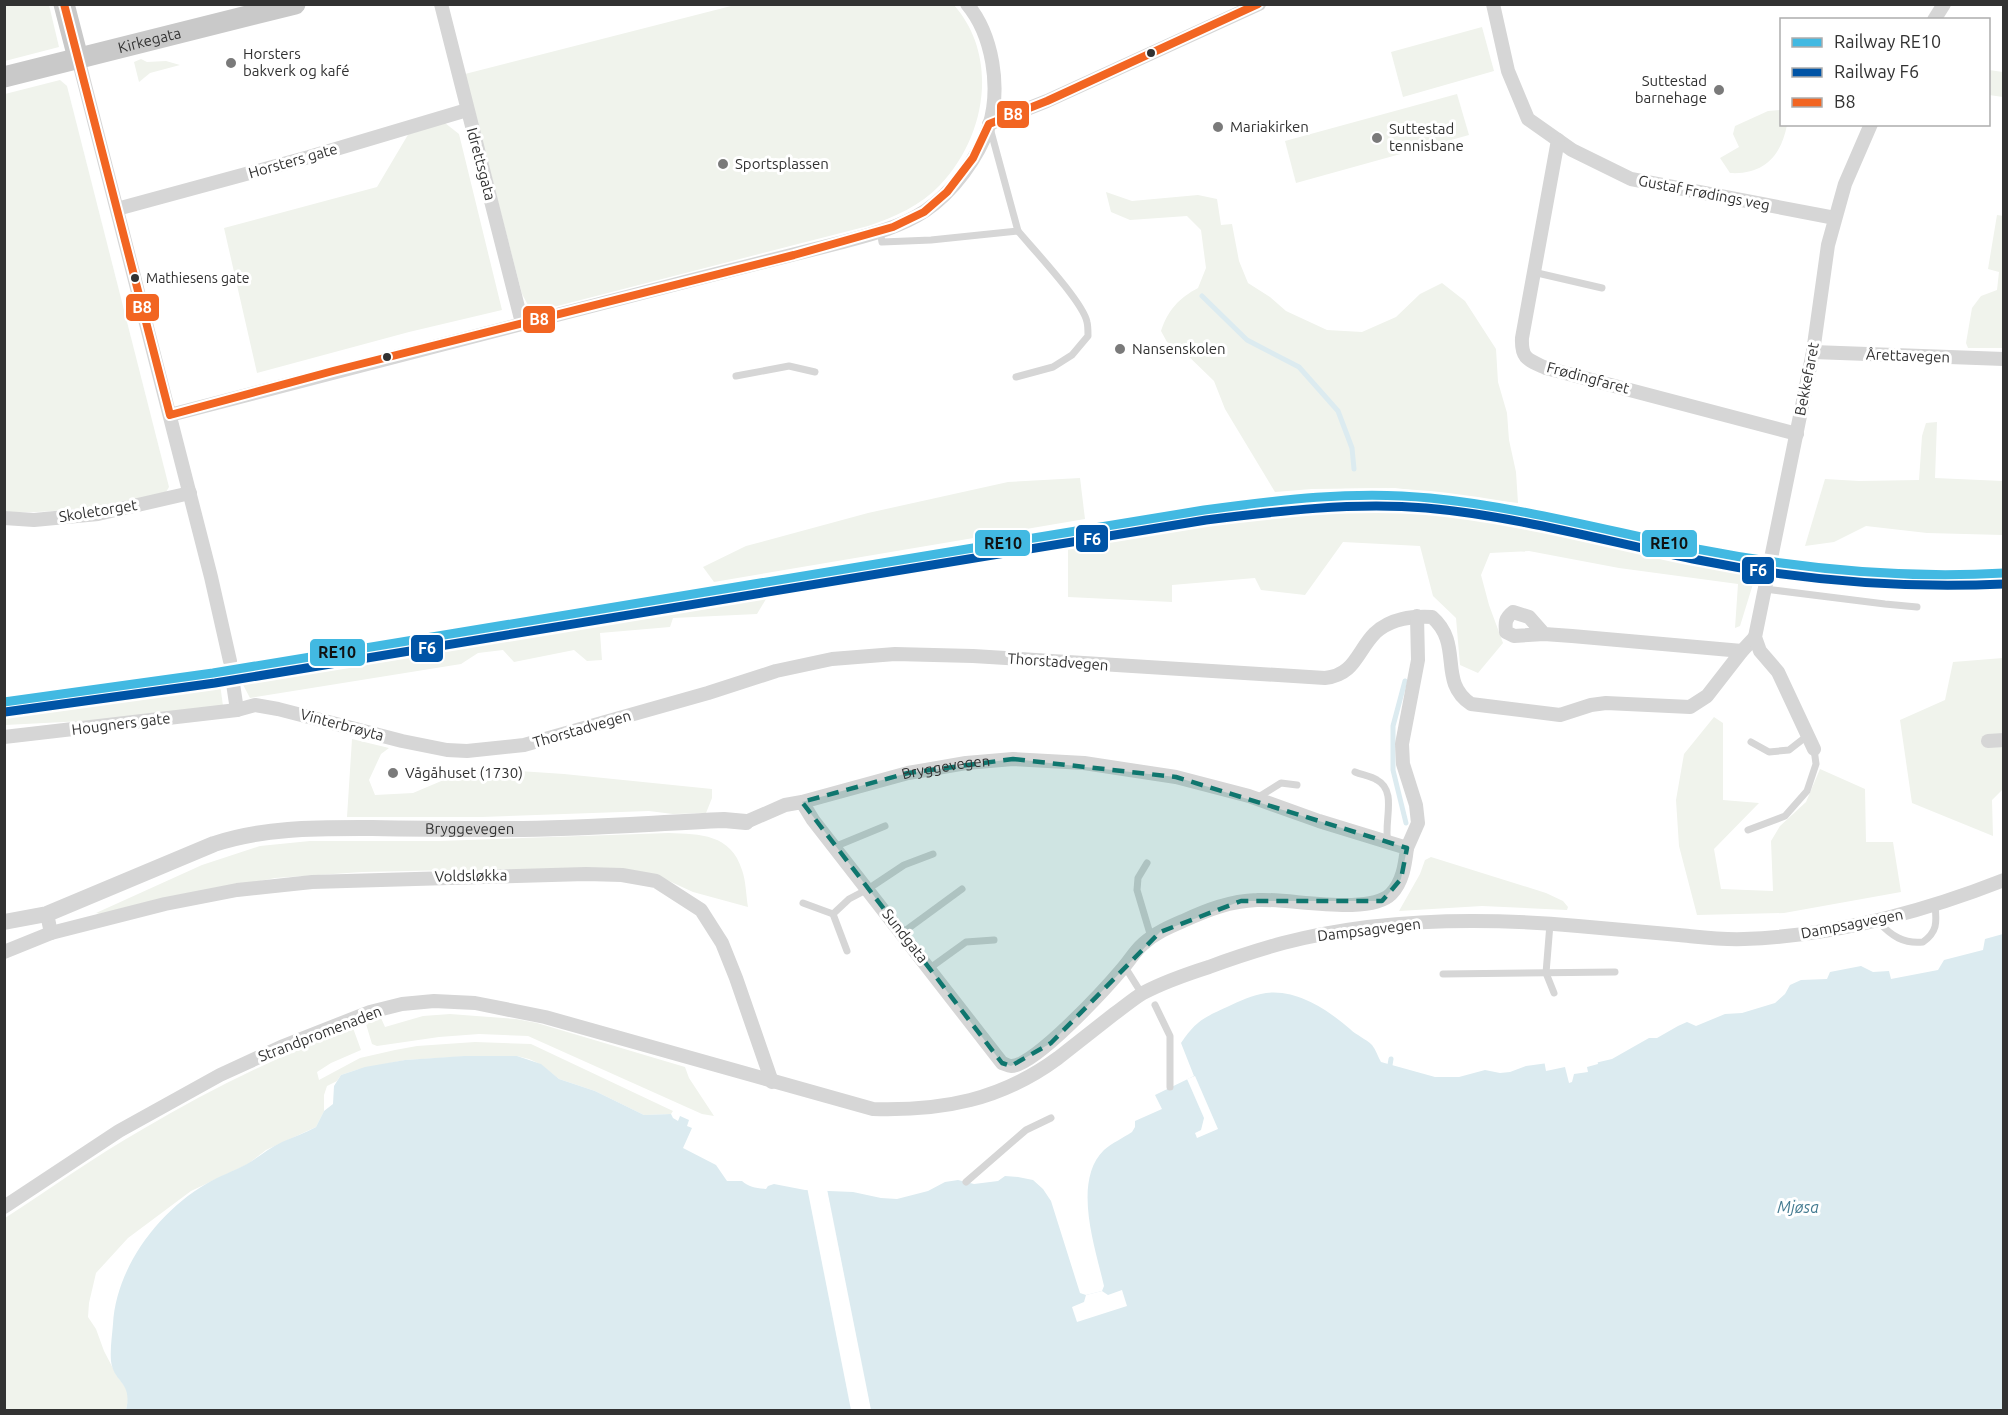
<svg xmlns="http://www.w3.org/2000/svg" width="2008" height="1415" font-family="Ubuntu,sans-serif">
  <rect width="100%" height="100%" fill="#fff"/>
  <g fill="#f0f3ec">
    <polygon points="5,4 49,5 59,47 5,61"/>
    <path d="M953,4C1000,56 986,137 940,185C920,206 895,217 868,226L538,311H534L529,307L522,294L465,74L735,5Z"/>
    <polygon points="1482,27 1494,71 1403,97 1391,52"/>
    <polygon points="141,59 147,62 166,61 180,65 150,73 139,82 134,62"/>
    <polygon points="1989,70 2003,72 2003,97 1989,95"/>
    <path d="M60,80L67,86L169,487L166,492C113,505 59,514 5,512V94Z"/>
    <polygon points="1457,94 1469,135 1296,183 1285,141"/>
    <path d="M1780,110L1781,111L1782,124L1787,125C1781,156 1764,175 1730,173L1720,158L1739,147L1733,134L1735,126L1768,111Z"/>
    <polygon points="445,123 459,134 502,310 409,332 257,373 224,228 377,187 409,133"/>
    <path d="M1106,192L1132,201L1198,195L1217,199L1221,225L1232,224L1239,261L1248,283L1270,297L1286,311L1327,330L1362,332L1396,317L1420,294L1442,283L1465,301L1496,349L1498,382L1507,413L1509,440L1516,472L1518,503L1395,488L1312,489L1275,492L1225,409L1214,381L1182,350L1167,342L1161,331C1168,310 1179,298 1198,288L1206,268L1201,230L1187,216L1130,220L1111,212Z"/>
    <polygon points="1997,215 2004,216 2003,348 1968,348 1966,343 1972,308 1981,296 1997,290 1999,272 1988,269"/>
    <polygon points="1937,422 1935,478 2003,481 2003,535 1927,533 1866,526 1834,542 1805,546 1825,479 1859,481 1919,480 1922,436 1926,423"/>
    <polygon points="1080,478 1085,519 714,582 703,567 746,546 868,513 1008,482"/>
    <polygon points="1320,505 1421,510 1518,523 1757,571 1740,626 1735,628 1738,584 1619,568 1529,551 1490,553 1481,575 1489,605 1503,643 1478,673 1460,665 1456,618 1433,596 1420,546 1343,542 1305,595 1261,590 1255,578 1172,585 1172,602 1068,597 1068,544 1194,522"/>
    <polygon points="772,589 757,614 673,618 670,627 600,633 602,660 587,661 574,650 514,662 503,650 478,653 461,664 250,698 240,679 552,626 648,607"/>
    <polygon points="2003,658 2003,789 1992,800 1993,836 1912,803 1900,720 1945,700 1953,662"/>
    <polygon points="220,684 223,706 143,718 5,725 5,710 169,688"/>
    <polygon points="1714,717 1723,723 1723,800 1759,803 1714,849 1721,889 1773,891 1771,841 1780,826 1806,802 1820,769 1865,789 1866,842 1893,842 1901,892 1784,913 1697,915 1679,846 1676,800 1684,754"/>
    <polygon points="352,739 389,748 381,754 369,780 375,795 413,793 472,768 564,774 712,789 712,798 706,813 673,814 649,811 482,817 347,817"/>
    <path d="M669,833C700,834 731,834 742,870C746,881 746,895 748,907L693,892L656,875L451,870L362,872L275,878L174,898L104,915L96,913L202,865L260,846L310,841H439Z"/>
    <polygon points="1431,857 1546,893 1563,901 1568,907 1567,910 1482,906 1399,911 1420,874 1425,860"/>
    <polygon points="450,1014 516,1019 537,1023 685,1067 689,1078 714,1116 702,1114 528,1036 479,1034 439,1037 377,1046 372,1044 366,1024 381,1018 385,1027 423,1016"/>
    <path d="M353,1028L361,1050L331,1063L317,1072L319,1080L360,1058L395,1050L417,1046L475,1042L531,1044L673,1111L671,1114L644,1115L595,1091L559,1079L540,1064L529,1059L517,1056H472L405,1060L356,1070L341,1075L337,1081L327,1086L324,1095V1111L316,1127L266,1150L248,1164L191,1191L128,1238L96,1273L89,1303L88,1317L96,1329L104,1351L117,1376L126,1388L129,1395L126,1410H5V1218C50,1189 95,1156 143,1129C210,1089 280,1055 353,1028Z"/>
  </g>
  <path fill="#dcebf0" d="M2003,934V1410H126C133,1381 114,1384 111,1361C110,1349 112,1336 113,1324C116,1268 158,1212 206,1184C219,1176 234,1171 247,1164C259,1157 269,1148 282,1142C293,1137 305,1133 316,1127L324,1111L333,1104L334,1086L341,1075L365,1067L405,1060L464,1056H517L541,1064L559,1079L595,1091L644,1115L671,1114L673,1118L678,1121L680,1116L689,1120L687,1126L692,1128L683,1148L716,1165L727,1181H742C749,1187 756,1188 766,1189L768,1186L774,1184L805,1190L853,1192L881,1198L897,1199L928,1191L945,1182L958,1180L974,1184L998,1181L1005,1176L1018,1177L1033,1180L1043,1189L1051,1201L1080,1293L1086,1295L1102,1291L1104,1286C1095,1247 1072,1181 1104,1150C1112,1143 1123,1138 1132,1132L1135,1127V1121L1162,1109L1155,1095L1194,1076L1181,1043C1196,1021 1203,1018 1227,1007C1240,1001 1252,995 1266,993C1297,989 1328,1010 1350,1029C1356,1035 1366,1039 1372,1045C1376,1050 1378,1057 1381,1062L1435,1077H1459L1485,1070L1500,1073L1510,1072L1526,1066L1548,1063H1595L1612,1059L1649,1038H1657L1678,1026L1687,1022L1696,1026L1725,1014L1742,1013L1775,1003L1785,994L1790,985L1801,980L1827,979L1830,972L1861,966L1873,972L1889,971L1891,979L1938,970L1944,960L1983,950L1985,939Z"/>
  <g fill="#fff">
    <polygon points="1581,1053 1597,1059 1598,1064 1587,1067 1588,1072 1574,1074 1572,1082 1569,1083 1565,1067 1546,1071 1544,1060"/>
    <polygon points="1195,1076 1218,1129 1197,1138 1195,1133 1201,1130 1204,1118 1187,1079"/>
    <polygon points="807,1187 827,1189 871,1410 851,1410"/>
    <polygon points="1122,1290 1127,1306 1077,1322 1072,1307 1084,1302 1086,1295 1102,1291 1108,1295"/>
  </g>
  <g fill="none" stroke-linecap="round" stroke-linejoin="round">
    <g stroke="#dcebf0" stroke-width="5">
      <polyline points="1202,296 1247,340 1299,367 1338,411 1352,448 1354,469"/>
      <polyline points="1405,681 1393,726 1393,770 1406,823"/>
      <polyline points="1390,1065 1391,1059"/>
    </g>
    <g stroke="#d6d6d6" stroke-width="7">
      <polyline points="880,231 882,242 931,240 1018,231 990,128"/>
      <polyline points="1533,272 1602,288"/>
      <polyline points="736,376 789,366 815,372"/>
      <path d="M1016,377L1053,367L1072,355L1088,336C1088,332 1088,326 1087,322C1083,302 1033,249 1018,231"/>
      <polyline points="1765,589 1885,604 1917,607"/>
      <polyline points="1751,742 1769,752 1789,750 1807,736"/>
      <path d="M1355,772C1362,775 1371,776 1377,780C1398,791 1383,823 1388,842"/>
      <polyline points="1257,798 1281,783 1297,785"/>
      <polyline points="1748,830 1785,816 1807,791 1816,764 1814,749"/>
      <polyline points="834,847 885,826"/>
      <polyline points="1147,863 1138,878 1137,890 1151,937"/>
      <polyline points="803,903 833,914 847,951"/>
      <polyline points="833,914 849,899 868,889 904,865 933,854"/>
      <path d="M1879,922C1891,936 1904,944 1923,942C1937,932 1937,923 1935,906"/>
      <polyline points="1550,924 1546,973 1554,993"/>
      <polyline points="902,933 962,889"/>
      <polyline points="1125,967 1142,994"/>
      <polyline points="930,968 966,942 994,940"/>
      <polyline points="1443,974 1615,972"/>
      <polyline points="1155,1005 1170,1036 1170,1087"/>
      <polyline points="966,1182 1026,1130 1051,1118"/>
    </g>
    <g stroke="#d6d6d6" stroke-width="14">
      <polyline points="441,4 522,323"/>
      <polyline points="1493,4 1508,71 1528,119 1572,150 1631,179 1835,218"/>
      <polyline points="1934,20 1944,4"/>
      <polyline points="78,58 211,577 230,661"/>
      <polyline points="989,124 1047,101 1259,4"/>
      <path d="M1558,140L1522,338C1521,359 1528,360 1546,368L1797,434"/>
      <polyline points="117,209 309,157 467,110"/>
      <polyline points="1813,352 2004,359"/>
      <path d="M170,415C346,368 523,323 700,278C746,266 793,255 839,243C869,235 899,228 925,211C953,192 978,158 989,126C1001,88 993,35 967,4"/>
      <polyline points="4,518 34,520 98,514 190,493"/>
      <path d="M1544,634L1529,617L1513,612C1505,618 1505,623 1506,632L1514,636L1544,634L1572,636L1742,651"/>
      <polyline points="232,677 237,710"/>
      <path d="M4,737L237,710L255,705L278,709L402,741L447,750L467,751L524,745L708,693L776,671L832,659L895,654L973,656L1325,678C1355,675 1357,651 1375,633C1391,618 1412,616 1432,617C1464,645 1437,681 1471,704L1560,715L1591,705L1606,703L1690,707L1707,696L1742,651L1755,637"/>
      <polyline points="1988,741 2004,740"/>
      <polyline points="1814,749 1778,672 1760,651 1755,637 1813,352 1828,245 1845,184 1871,124"/>
      <path id="s1" d="M746,822L785,805L802,802L908,773L966,763L1013,759L1084,763L1176,777L1249,796L1319,821L1407,848C1405,864 1403,882 1391,894C1369,916 1289,898 1257,900C1230,901 1207,910 1183,921C1169,927 1155,933 1143,944C1135,951 1130,960 1123,968C1107,987 1034,1067 1011,1066C1008,1066 1005,1064 1002,1063L813,820L802,802"/>
      <polyline points="1407,848 1418,823 1416,805 1403,764 1402,744 1418,660 1417,616"/>
      <polyline points="51,933 165,904 237,890 312,882 586,874 622,875 656,881 701,910 722,943 736,978 772,1082"/>
      <polyline points="4,952 51,933 47,914"/>
      <path d="M4,1207L119,1131L220,1075L281,1047L370,1012L402,1004L434,1001L475,1003L545,1017L873,1109C943,1111 1001,1100 1058,1058C1077,1043 1095,1029 1114,1014C1124,1007 1133,999 1143,993C1164,982 1187,974 1209,967C1233,958 1258,950 1283,943C1378,918 1480,917 1578,926C1612,929 1645,932 1679,935C1700,937 1722,940 1744,939C1834,936 1920,913 2004,880"/>
    </g>
    <path stroke="#d6d6d6" stroke-width="16" id="s2" d="M4,922L47,914L214,844C265,827 319,828 372,828C418,829 464,829 510,829C581,829 653,823 724,820L746,822"/>
    <g stroke="#c9c9c9" stroke-width="21">
      <polyline points="64,4 78,58"/>
      <path id="s3" d="M4,77L295,4"/>
    </g>
    <g stroke="#fff" stroke-width="12">
      <polyline id="bus-1" points="64,4 170,415 333,371 794,255 893,227 924,212 947,192 973,158 989,124 1047,101 1258,4"/>
    </g>
    <use href="#bus-1" stroke="#f26522" stroke-width="8"/>
    <g stroke="#fff" stroke-width="14">
      <path id="rail-1" d="M4,702L213,673L1204,510C1279,500 1354,490 1430,498C1520,507 1608,531 1697,549C1799,569 1900,579 2004,573"/>
    </g>
    <g stroke="#fff" stroke-width="14">
      <path id="rail-2" d="M5,712L215,683L1206,520C1279,511 1352,502 1426,508C1516,516 1605,541 1693,559C1796,580 1899,589 2004,584"/>
    </g>
    <use href="#rail-1" stroke="#42b9e2" stroke-width="9"/>
    <use href="#rail-2" stroke="#0054a6" stroke-width="9"/>
  </g>
  <path fill="#0f766e" fill-opacity="0.2" stroke="#0f766e" stroke-width="4.5" stroke-dasharray="12 8" stroke-linejoin="round" d="M1013,759L1176,777L1407,848L1401,879L1382,901H1241L1160,932L1051,1043L1011,1066L1002,1063L802,802L908,773Z"/>
  <g fill="#323232" stroke="#fff" stroke-width="2">
    <circle cx="1151" cy="53" r="5"/>
    <circle cx="135" cy="278" r="5"/>
    <circle cx="387" cy="357" r="5"/>
  </g>
  <g fill="#7a7a7a" stroke="#fff" stroke-width="2">
    <circle cx="231" cy="63" r="6"/>
    <circle cx="1719" cy="90" r="6"/>
    <circle cx="1218" cy="127" r="6"/>
    <circle cx="1377" cy="138" r="6"/>
    <circle cx="723" cy="164" r="6"/>
    <circle cx="1120" cy="349" r="6"/>
    <circle cx="393" cy="773" r="6"/>
  </g>
  <g text-anchor="middle" stroke-width="6" stroke-linejoin="round" paint-order="stroke">
    <g font-size="14" fill="#323232" stroke="#fff" text-anchor="start">
      <text x="146" y="283">Mathiesens gate</text>
    </g>
    <g font-size="15" fill="#323232" stroke="#fff">
      <text dy="5" stroke="none"><textPath href="#s3" startOffset="150">Kirkegata</textPath></text>
      <text transform="translate(293 161) rotate(-16)" y="5">Horsters gate</text>
      <text transform="translate(481 164) rotate(75)" y="5">Idrettsgata</text>
      <text transform="translate(1704 193) rotate(11)" y="5">Gustaf Frødings veg</text>
      <text transform="translate(1908 356) rotate(2)" y="5">Årettavegen</text>
      <text transform="translate(1588 378) rotate(15)" y="5">Frødingfaret</text>
      <text transform="translate(1807 379) rotate(-79)" y="5">Bekkefaret</text>
      <text transform="translate(98 511) rotate(-9)" y="5">Skoletorget</text>
      <text transform="translate(1058 662) rotate(4)" y="5">Thorstadvegen</text>
      <text transform="translate(121 724) rotate(-7)" y="5">Hougners gate</text>
      <text transform="translate(342 725) rotate(15)" y="5">Vinterbrøyta</text>
      <text transform="translate(582 729) rotate(-16)" y="5">Thorstadvegen</text>
      <text dy="5" stroke="none"><textPath href="#s1" startOffset="208">Bryggevegen</textPath></text>
      <text dy="5" stroke="none"><textPath href="#s2" startOffset="482">Bryggevegen</textPath></text>
      <text transform="translate(471 876) rotate(-1)" y="5">Voldsløkka</text>
      <text transform="translate(1852 924) rotate(-11)" y="5">Dampsagvegen</text>
      <text transform="translate(1369 930) rotate(-7)" y="5">Dampsagvegen</text>
      <text transform="translate(905 936) rotate(52)" y="5">Sundgata</text>
      <text transform="translate(320 1034) rotate(-21)" y="5">Strandpromenaden</text>
    </g>
    <g font-size="15" fill="#323232" stroke="#fff" text-anchor="start">
      <text x="243" y="59">Horsters<tspan x="243" dy="17">bakverk og kafé</tspan></text>
      <text x="1707" y="86" text-anchor="end">Suttestad<tspan x="1707" dy="17">barnehage</tspan></text>
      <text x="1230" y="132">Mariakirken</text>
      <text x="1389" y="134">Suttestad<tspan x="1389" dy="17">tennisbane</tspan></text>
      <text x="735" y="169">Sportsplassen</text>
      <text x="1132" y="354">Nansenskolen</text>
      <text x="405" y="778">Vågåhuset (1730)</text>
    </g>
    <g font-size="16" font-style="italic" fill="#447b91" stroke="#fff">
      <text x="1798" y="1213">Mjøsa</text>
    </g>
  </g>
  <g stroke="#fff" stroke-width="2">
    <rect x="996" y="100" width="34" height="29" rx="6" fill="#f26522"/>
    <rect x="125" y="293" width="35" height="29" rx="6" fill="#f26522"/>
    <rect x="522" y="305" width="34" height="29" rx="6" fill="#f26522"/>
    <rect x="1075" y="524" width="34" height="29" rx="6" fill="#0054a6"/>
    <rect x="974" y="529" width="57" height="28" rx="6" fill="#42b9e2"/>
    <rect x="1641" y="529" width="57" height="29" rx="6" fill="#42b9e2"/>
    <rect x="1741" y="556" width="34" height="29" rx="6" fill="#0054a6"/>
    <rect x="410" y="634" width="34" height="29" rx="6" fill="#0054a6"/>
    <rect x="309" y="638" width="57" height="29" rx="6" fill="#42b9e2"/>
  </g>
  <g font-size="16" text-anchor="middle" font-weight="bold" fill="#fff">
    <text x="1013" y="120">B8</text>
    <text x="142" y="313">B8</text>
    <text x="539" y="325">B8</text>
    <text x="1092" y="545">F6</text>
    <text x="1758" y="576">F6</text>
    <text x="427" y="654">F6</text>
  </g>
  <g font-size="16" text-anchor="middle" font-weight="bold" fill="#111">
    <text x="1003" y="549">RE10</text>
    <text x="1669" y="549">RE10</text>
    <text x="337" y="658">RE10</text>
  </g>
  <rect width="2008" height="1415" fill="none" stroke="#323232" stroke-width="12"/>
  <rect x="1780" y="18" width="210" height="108" fill="#ffffff" stroke="#adadad" stroke-width="1.5"/>
  <rect x="1792" y="38" width="30" height="9" fill="#42b9e2" stroke="#adadad" stroke-width="1.5"/>
  <text x="1834" y="48" font-size="18" fill="#323232">Railway RE10</text>
  <rect x="1792" y="68" width="30" height="9" fill="#0054a6" stroke="#adadad" stroke-width="1.5"/>
  <text x="1834" y="78" font-size="18" fill="#323232">Railway F6</text>
  <rect x="1792" y="98" width="30" height="9" fill="#f26522" stroke="#adadad" stroke-width="1.5"/>
  <text x="1834" y="108" font-size="18" fill="#323232">B8</text>
</svg>
